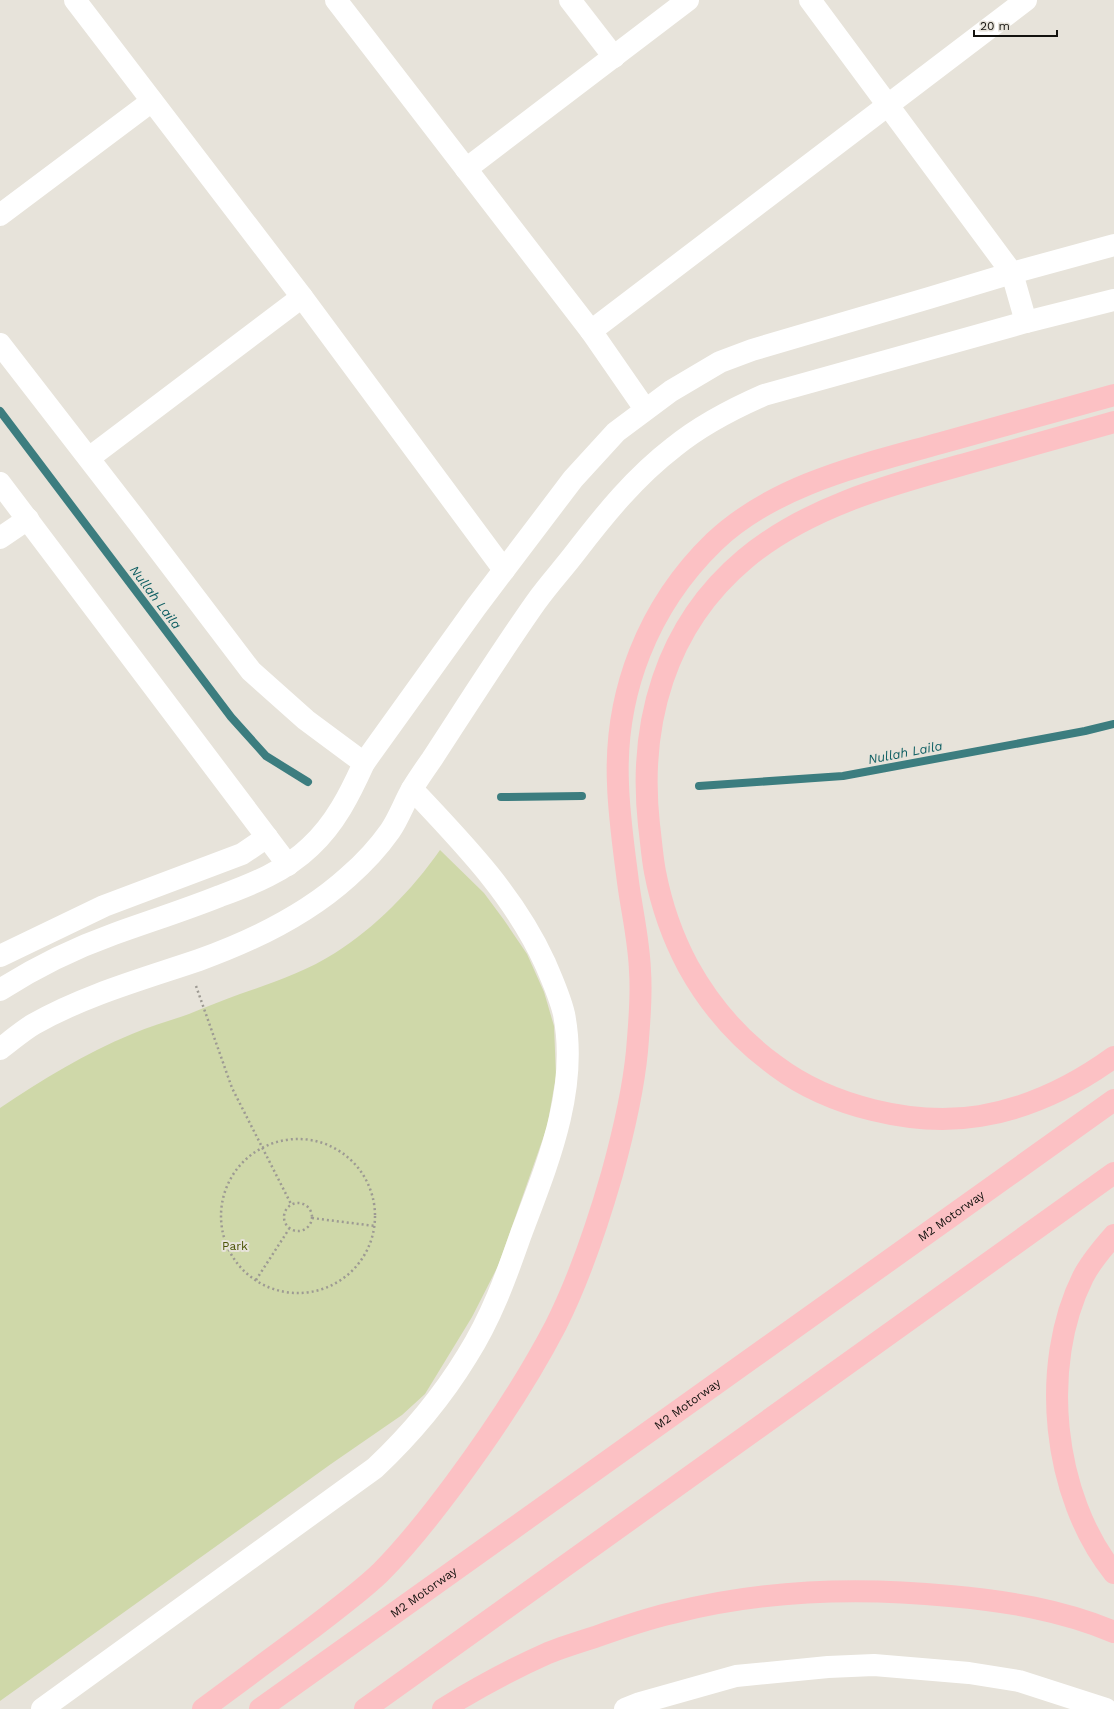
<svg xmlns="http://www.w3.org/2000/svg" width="1114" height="1709" font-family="'Work Sans',sans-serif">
  <rect width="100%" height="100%" fill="#e7e3da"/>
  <path fill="#cfd8a9" d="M440,850L484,893L504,920L527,954L544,992L554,1026L556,1076L547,1127L498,1266L472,1317L425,1394L402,1415L331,1464L0,1701V1108C42,1080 85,1053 132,1034C150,1026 170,1021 189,1014C206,1007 223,1000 240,994C272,983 305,972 335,953C376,927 412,890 440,850Z"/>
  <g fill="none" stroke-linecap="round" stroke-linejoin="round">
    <g stroke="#3c7d7f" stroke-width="8">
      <polyline points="0,411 231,717 266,756 308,782"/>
      <polyline points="699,786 843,776 1085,731 1114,724"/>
      <polyline points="501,797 582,796"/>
    </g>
    <g stroke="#9d9a93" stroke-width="2.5" stroke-dasharray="2 3" stroke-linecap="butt">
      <polyline points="196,986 232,1088 291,1204"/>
      <circle cx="298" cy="1216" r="77"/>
      <circle cx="298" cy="1217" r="14"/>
      <polyline points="312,1218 375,1226"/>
      <polyline points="256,1280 289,1229"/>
    </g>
    <g stroke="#fff" stroke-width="22">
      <polyline points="75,0 302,297 504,570"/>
      <polyline points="336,0 591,331 645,409"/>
      <polyline points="570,0 614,57"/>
      <polyline points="810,0 1012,273 1026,322"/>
      <polyline points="466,169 688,0"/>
      <polyline points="0,215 152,101"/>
      <polyline points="591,331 1026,0"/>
      <polyline points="0,344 137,521 251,671 306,720 364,763"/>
      <polyline points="89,458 302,297"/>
      <polyline points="0,483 288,865"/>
      <polyline points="0,538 28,519"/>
      <polyline points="0,956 104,906 242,854 267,837"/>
      <path d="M0,990C36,967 75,948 114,934C150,921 185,910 220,896C253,884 285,871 310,847C335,824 350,794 364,763L476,607L573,479L616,432L671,391L720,362L752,350L929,298L1012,273L1114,245"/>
      <path d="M0,1049C11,1041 22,1031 34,1024C85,995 143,979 199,960C252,941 306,915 348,877C364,863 378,848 390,831C399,818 404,803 412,789C418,779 425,769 432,759C466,707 500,653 536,602C548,585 562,570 575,553C605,514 635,477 674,447C701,425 732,409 764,395L1026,322L1114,300"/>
      <path d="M42,1709L375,1468C410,1435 442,1397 467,1356C491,1318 506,1277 521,1234C547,1165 579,1090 564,1014C560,997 552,979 545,963C514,895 462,842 412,789"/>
      <polyline points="625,1709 640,1703 736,1676 828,1667 874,1665 969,1673 1019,1681 1106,1709"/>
    </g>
    <g stroke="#fcc1c4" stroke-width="22">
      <path d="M1114,422C1064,436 1015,450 965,464C889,485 807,507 745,559C665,626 638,724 649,825C651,840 652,856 655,872C661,903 673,938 688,966C710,1006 740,1040 776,1066C829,1106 914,1127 980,1116C1029,1108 1074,1086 1114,1057"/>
      <path d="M1114,1235C1103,1248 1091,1261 1083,1277C1039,1365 1052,1496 1114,1573"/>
      <path d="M203,1709C239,1682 275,1656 311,1629C334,1611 359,1593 380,1573C408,1545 432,1514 455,1483C492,1433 527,1381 556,1325C580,1277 597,1226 612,1174C623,1134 633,1093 637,1051C639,1025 642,998 640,971C639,941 632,912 628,882C624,850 619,817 618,784C614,693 648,606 714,542C775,484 863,465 941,443C999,427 1056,411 1114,395"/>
      <path id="s1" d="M260,1709L1114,1100"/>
      <polyline points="365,1709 1114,1173"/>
      <path d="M443,1709C477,1688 512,1669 548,1653C563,1647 579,1642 595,1637C620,1628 646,1619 672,1613C762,1590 858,1587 950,1596C1006,1601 1062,1610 1114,1632"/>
    </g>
  </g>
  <g text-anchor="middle" stroke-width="4" stroke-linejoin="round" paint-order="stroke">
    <g font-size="12" fill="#13120e" stroke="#e7e3da">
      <text dy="4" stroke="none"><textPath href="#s1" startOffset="849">M2 Motorway</textPath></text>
      <text dy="4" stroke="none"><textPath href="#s1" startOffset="525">M2 Motorway</textPath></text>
      <text dy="4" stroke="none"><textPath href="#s1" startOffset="201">M2 Motorway</textPath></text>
    </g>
    <g font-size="12" fill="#4c5507" stroke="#e7e3da">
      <text x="235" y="1250">Park</text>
    </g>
    <g font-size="13" font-style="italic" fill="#0c5d61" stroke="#e7e3da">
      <text transform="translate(156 597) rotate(53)" y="5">Nullah Laila</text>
      <text transform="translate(905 752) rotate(-11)" y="5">Nullah Laila</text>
    </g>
  </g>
  <path d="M974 30v6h83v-6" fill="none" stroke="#13120e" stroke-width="2"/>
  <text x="980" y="30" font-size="12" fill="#13120e" stroke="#e7e3da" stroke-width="3" paint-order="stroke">20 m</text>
</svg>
